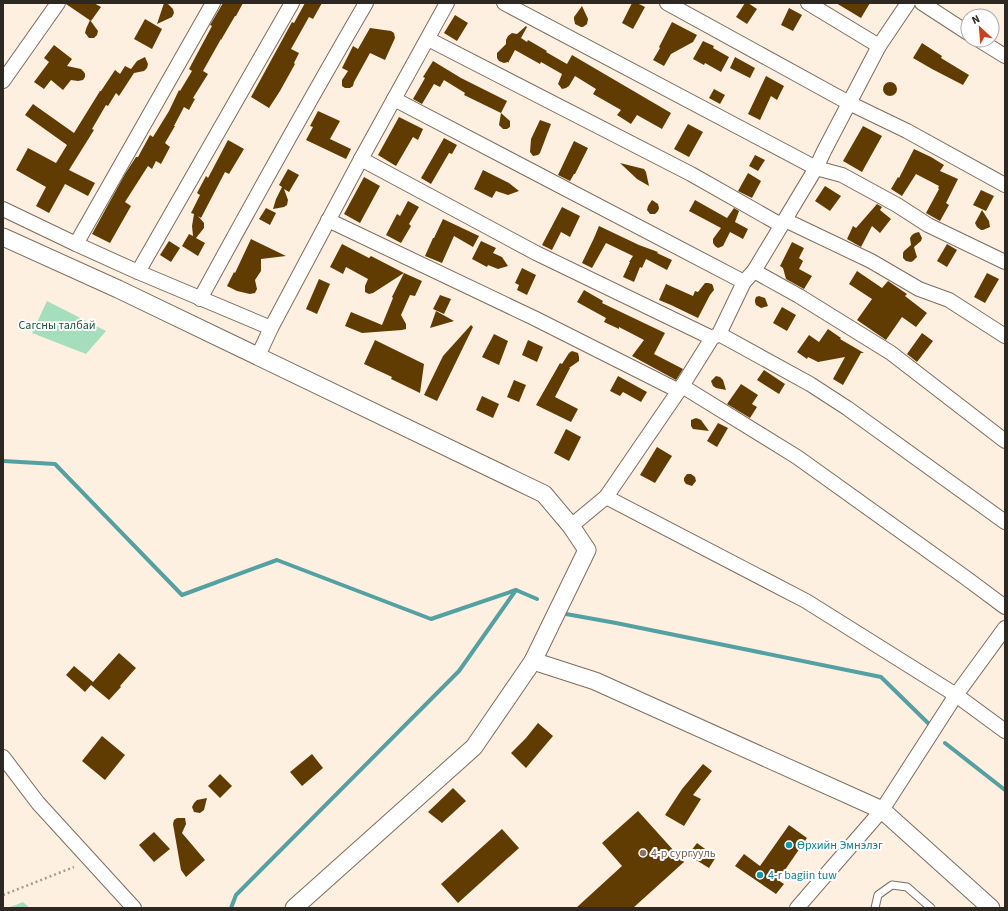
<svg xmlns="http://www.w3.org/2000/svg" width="1008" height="911" font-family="'Source Sans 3',sans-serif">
  <rect width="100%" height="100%" fill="#fef0e0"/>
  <g fill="#a5debd">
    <polygon points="47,301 106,331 86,354 32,333"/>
    <polygon points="23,902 30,908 8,908"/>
  </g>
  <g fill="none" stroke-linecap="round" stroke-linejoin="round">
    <g stroke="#53a1a2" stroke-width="4">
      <polyline points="3,461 55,464 182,595 277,560 431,619 516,590"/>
      <polyline points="566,614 616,623 881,677 929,724"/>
      <polyline points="945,743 1005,790"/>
      <polyline points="231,908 236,895 459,671 516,590 537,599"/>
    </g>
  </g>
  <g fill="#603c02">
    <polygon points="66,3 94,3 101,7 91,21 66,4"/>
    <polygon points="164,3 167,3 173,9 174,13 172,17 157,24"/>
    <polygon points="223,3 243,3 236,16 235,16 221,40 221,39 203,71 208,74 193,98 195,99 189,110 184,107 174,126 175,126 165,143 170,147 161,164 156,161 152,169 148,166 125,202 131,206 110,243 92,234 125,174 136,157 138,157 150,135 153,137 169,111 179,90 180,91 192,71 189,69 212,26 210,25"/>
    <polygon points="305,3 322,3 313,19 309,17 291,49 299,53 294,63 295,64 280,91 269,108 251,97 292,22 294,23"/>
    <polygon points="632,3 637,3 645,7 633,29 622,23"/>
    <polygon points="745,3 748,3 757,9 747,24 736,17"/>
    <polygon points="836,3 870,3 861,18"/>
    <polygon points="582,6 588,19 587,24 583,27 581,27 575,24 574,19 574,17"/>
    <polygon points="789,8 802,15 793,31 781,25"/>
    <polygon points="455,15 468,23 457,41 444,33"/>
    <polygon points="145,19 162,29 152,49 134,39"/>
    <polygon points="90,20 98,31 97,35 94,38 89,38 85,33 86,29"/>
    <polygon points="672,22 697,35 693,42 671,54 664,66 653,60 660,48 659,47"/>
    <polygon points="526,26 527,27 521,38 527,42 528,40 547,51 546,52 567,64 572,55 671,113 662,129 637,115 631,124 617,115 621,110 593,94 596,89 575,76 569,86 566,88 562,89 559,85 558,84 562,74 541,62 540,64 515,50 508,63 508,62 504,63 499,61 497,58 497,53 506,44 506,40 508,36 512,33 517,34"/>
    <polygon points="370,28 391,31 394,33 395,38 385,60 370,53 354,82 353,86 350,88 345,88 342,86 342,80 348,71 342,68 353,46 358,49"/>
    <polygon points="703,41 714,46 713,48 729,57 721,72 705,63 704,65 693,59"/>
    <polygon points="922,43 942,56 941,58 969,75 963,85 932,69 913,58"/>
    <polygon points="54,45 72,59 67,66 81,69 84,72 85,74 85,77 83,80 78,81 71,80 63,90 51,80 44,89 34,82 49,62 44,58"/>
    <polygon points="145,57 148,64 147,68 144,71 134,73 119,96 116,93 108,106 106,105 92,129 94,130 69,170 95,183 88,196 65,184 49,213 36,206 46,187 16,170 28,148 56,163 67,145 25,115 33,104 74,133 100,91 101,91 115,70 120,74 125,66 131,69 137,61"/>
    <polygon points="735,57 755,68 750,78 730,68"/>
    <polygon points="433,61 461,78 507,101 501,113 464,95 465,93 444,80 440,87 434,84 422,104 413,99 425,78 423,77"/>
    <polygon points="766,76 784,86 777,100 771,96 760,120 748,114"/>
    <circle cx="890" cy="89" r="7"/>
    <polygon points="714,89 725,95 720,104 709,98"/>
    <polygon points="318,111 340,121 330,139 351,149 346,159 306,140 313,127 310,126"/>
    <polygon points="501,113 510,121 510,127 507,129 503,129 499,125"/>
    <polygon points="399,117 423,129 418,140 413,137 396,166 378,155"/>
    <polygon points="540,120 551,124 540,153 538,155 533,156 530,152 531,139"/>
    <polygon points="688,124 703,132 689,157 674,149"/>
    <polygon points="863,126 882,136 862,172 843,161"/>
    <polygon points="444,138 457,145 452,154 449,153 431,184 421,178"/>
    <polygon points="228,140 244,149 229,174 225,172 201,218 198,216 204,223 204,228 196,238 205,243 198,256 182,246 189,234 193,236 192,226 194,214 191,213 200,195 197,193 206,176 208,178"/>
    <polygon points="574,141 588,148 575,174 574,174 570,181 558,175"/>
    <polygon points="914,149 931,157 944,165 940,171 958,179 946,203 949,205 940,221 926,213 939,189 938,188 939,186 916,174 902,196 891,189 898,177 899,178"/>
    <polygon points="755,155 765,160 758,171 749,166"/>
    <polygon points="620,163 644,169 646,172 649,186 637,179"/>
    <polygon points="288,169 299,175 289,192 284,189 288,200 287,205 284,207 273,209 276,199 282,187 279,185"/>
    <polygon points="483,170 509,183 519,191 508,195 496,191 492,198 474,189"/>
    <polygon points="748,173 761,181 752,198 738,191"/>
    <polygon points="364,177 380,186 360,223 344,214"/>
    <polygon points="825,186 841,196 830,211 815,201"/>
    <polygon points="981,190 994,196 986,211 973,205"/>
    <polygon points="652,200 658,204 659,208 658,211 655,214 650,214 647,210 648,206"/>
    <polygon points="695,200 727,218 734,208 739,211 735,222 748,229 743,239 730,232 723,246 718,248 715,246 713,243 713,239 721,228 689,211"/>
    <polygon points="408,201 419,207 409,224 411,226 401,243 386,235 397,214 400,216"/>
    <polygon points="877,204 882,207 880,210 891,219 880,233 872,226 861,247 847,239 853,226 856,228"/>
    <polygon points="562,207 580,216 570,237 561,232 552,250 542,245"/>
    <polygon points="266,208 276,213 270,225 259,219"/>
    <polygon points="982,210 989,221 990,227 983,230 981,230 977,227 975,223"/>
    <polygon points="443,219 479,236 473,247 454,236 442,263 425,256 433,238 434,238"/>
    <polygon points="599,226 639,245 658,252 657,253 672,260 667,270 646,259 642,268 640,267 634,282 623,277 630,262 629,262 633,256 606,243 592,268 582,263 594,238"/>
    <polygon points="919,232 922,238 921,241 914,247 916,254 917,257 913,261 911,262 906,261 903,258 903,253 904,251 911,245 910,238 912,235 915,233"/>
    <polygon points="251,239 286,256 261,259 261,271 255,280 257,289 255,293 250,294 237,291 227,286 234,272 235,273"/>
    <polygon points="169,241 180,248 171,262 160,255"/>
    <polygon points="481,241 496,248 493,253 502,257 508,266 498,269 488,265 487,267 472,259"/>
    <polygon points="792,242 804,248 799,258 803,261 799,269 812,276 804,289 786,279 783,268 780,266"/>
    <polygon points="342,244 369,258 371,256 404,273 373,293 369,294 365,292 365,286 368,279 346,267 343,274 330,267"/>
    <polygon points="947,244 957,250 947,267 937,261"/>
    <polygon points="522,268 536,275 527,295 517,290 519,285 515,283"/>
    <polygon points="857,271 882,288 888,281 907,294 905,296 927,313 916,327 902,317 886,340 857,320 872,299 849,284"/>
    <polygon points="404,273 422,281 415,296 410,295 401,315 406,324 406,329 402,330 362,333 345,326 351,312 382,325 393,298 392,297"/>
    <polygon points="987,273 999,279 985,303 974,297"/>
    <polygon points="319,279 330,284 317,314 306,309"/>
    <polygon points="705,283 708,283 712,284 713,286 714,290 710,295 698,318 671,305 659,300 666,284 693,296 695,291 698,292"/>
    <polygon points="584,290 603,301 602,303 665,333 654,354 683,369 676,380 632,356 644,340 619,327 619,329 604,322 606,318 577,302"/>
    <polygon points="440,295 451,299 444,314 433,309"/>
    <polygon points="759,296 765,298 768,306 761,308 756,305 755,302 755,300 756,297"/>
    <polygon points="782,307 796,315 787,331 773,323"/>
    <polygon points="436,311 454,321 430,328"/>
    <polygon points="471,325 473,327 437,401 424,395 443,356"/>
    <polygon points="828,329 841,338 840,339 864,353 861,353 843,385 833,379 845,357 818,362 808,357 807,359 797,352 809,335 819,342"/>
    <polygon points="922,333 933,341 917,362 907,354"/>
    <polygon points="494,334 508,341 499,365 482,357"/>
    <polygon points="375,340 424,364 420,393 391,379 392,377 364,364"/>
    <polygon points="528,340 543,347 537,362 522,355"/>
    <polygon points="572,351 578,353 579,357 579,361 569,368 570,368 555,397 578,409 571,422 536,405 560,363 562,364 569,353"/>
    <polygon points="764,370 785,384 779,394 757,380"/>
    <polygon points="618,376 647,392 641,402 623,392 620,396 610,391"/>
    <polygon points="716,376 720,377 723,380 726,390 716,388 713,386 711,381"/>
    <polygon points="514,380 526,385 519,402 507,397"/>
    <polygon points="741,384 758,395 752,404 757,407 750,418 727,404"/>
    <polygon points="482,396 499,404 493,418 476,410"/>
    <polygon points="696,418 699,419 701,420 709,431 693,429 691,426 691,420"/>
    <polygon points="718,423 728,428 717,447 707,441"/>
    <polygon points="566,429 581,437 569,461 554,453"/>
    <polygon points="657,447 672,456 655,483 640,475"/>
    <polygon points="687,474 691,474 695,477 696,481 692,486 686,484 684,481 684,478"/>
    <polygon points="119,653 136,668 120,686 121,687 109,700 91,685 85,692 66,675 74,666 93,682"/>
    <polygon points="538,723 553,736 526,768 511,753 526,738"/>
    <polygon points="102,736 125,755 105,780 82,761"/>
    <polygon points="312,754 323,768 302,786 290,772"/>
    <polygon points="703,764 712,771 693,795 701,799 684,826 665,815 682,789"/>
    <polygon points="220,774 232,786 220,798 208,786"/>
    <polygon points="453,788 466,801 442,823 428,812"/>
    <polygon points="207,798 204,810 200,813 194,812 192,807 194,803 197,800"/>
    <polygon points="638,811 684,862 633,908 576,908 622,866 602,843"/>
    <polygon points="177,818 185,818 186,824 182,833 205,860 186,877 181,870 173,824 174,820"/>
    <polygon points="789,825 807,838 778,880 784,884 776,894 735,866 744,854 760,866"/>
    <polygon points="502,829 519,848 458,903 441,884"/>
    <polygon points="154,832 170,849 154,862 139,845"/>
    <polygon points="697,843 716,857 709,868 688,855"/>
  </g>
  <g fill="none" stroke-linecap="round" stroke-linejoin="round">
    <g stroke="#7a6e60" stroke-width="9">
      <polyline id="service" points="875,908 878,895 892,885 907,887 931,908"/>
    </g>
    <g stroke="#7a6e60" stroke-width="16">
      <g id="minor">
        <polyline points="504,3 816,168 842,175 897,205 928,225 1005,262"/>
        <polyline points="667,3 849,103 907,131 1005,185"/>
        <polyline points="808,3 879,46"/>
        <polyline points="922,3 968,33"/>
        <polyline points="428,39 691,174 781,225"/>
        <polyline points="979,40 1005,56"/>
        <polyline points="3,81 58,3"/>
        <polyline points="394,99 744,282"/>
        <polyline points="361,159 536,253 712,338"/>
        <polyline points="3,209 76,244 138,272 271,328"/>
        <polyline points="328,220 534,318 679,391"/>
        <polyline points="785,220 871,261 919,289 949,300 1005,336"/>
        <polyline points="76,244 213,3"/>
        <polyline points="754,271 799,296 891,353 1005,441"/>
        <polyline points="138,272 292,3"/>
        <path d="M200,299C254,200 309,101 366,3"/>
        <polyline points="719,334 810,384 847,408 1005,522"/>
        <polyline points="258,356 271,328 361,159 447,3"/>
        <polyline points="682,386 797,457 966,578 1005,607"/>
        <polyline points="606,497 806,601 956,695 1005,731"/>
        <polyline points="571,526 606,497 682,386 712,338 719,334 744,282 754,271 816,168 824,151 879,46 908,3"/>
        <polyline points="3,757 38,803 134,908"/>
        <polyline points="797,908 882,810 956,695 1005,628"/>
      </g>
    </g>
    <g stroke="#7a6e60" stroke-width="19">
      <g id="tertiary">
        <polyline points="3,237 118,289 544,494 571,526 587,550 533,661 474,747 294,908"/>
        <polyline points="533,661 595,681 882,810 991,908"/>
      </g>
    </g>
    <polyline stroke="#a49a8e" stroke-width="2.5" stroke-dasharray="2 3" stroke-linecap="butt" points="3,895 74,867"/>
    <use href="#service" stroke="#fff" stroke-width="7"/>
    <use href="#minor" stroke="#fff" stroke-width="14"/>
    <use href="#tertiary" stroke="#fff" stroke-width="17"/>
  </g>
  <g fill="#0f9aa8" stroke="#fff" stroke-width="1.5">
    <circle cx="789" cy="845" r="4"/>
    <circle cx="760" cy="875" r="4"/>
  </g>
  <circle fill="#8d6e63" stroke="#fff" stroke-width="1.5" cx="643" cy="853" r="4"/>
  <g text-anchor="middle" stroke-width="4" stroke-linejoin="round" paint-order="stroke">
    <g font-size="12" fill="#19583a" stroke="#fff">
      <text x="57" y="329">Сагсны талбай</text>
    </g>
    <g font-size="12" fill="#0d838f" stroke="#fff" text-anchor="start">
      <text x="797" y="849">Өрхийн Эмнэлэг</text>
      <text x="768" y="879">4-r bagiin tuw</text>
    </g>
    <g font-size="12" fill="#785e54" stroke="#fff" text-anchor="start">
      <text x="651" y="857">4-р сургууль</text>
    </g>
  </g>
  <rect width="1008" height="911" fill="none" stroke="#2d2822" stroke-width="8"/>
  <g transform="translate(980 28) rotate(334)"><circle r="19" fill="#ffffff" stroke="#aba9a7"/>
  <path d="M0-3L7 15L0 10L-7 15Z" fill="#ca401f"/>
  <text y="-6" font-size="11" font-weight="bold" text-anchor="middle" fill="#2d2822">N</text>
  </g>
</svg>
